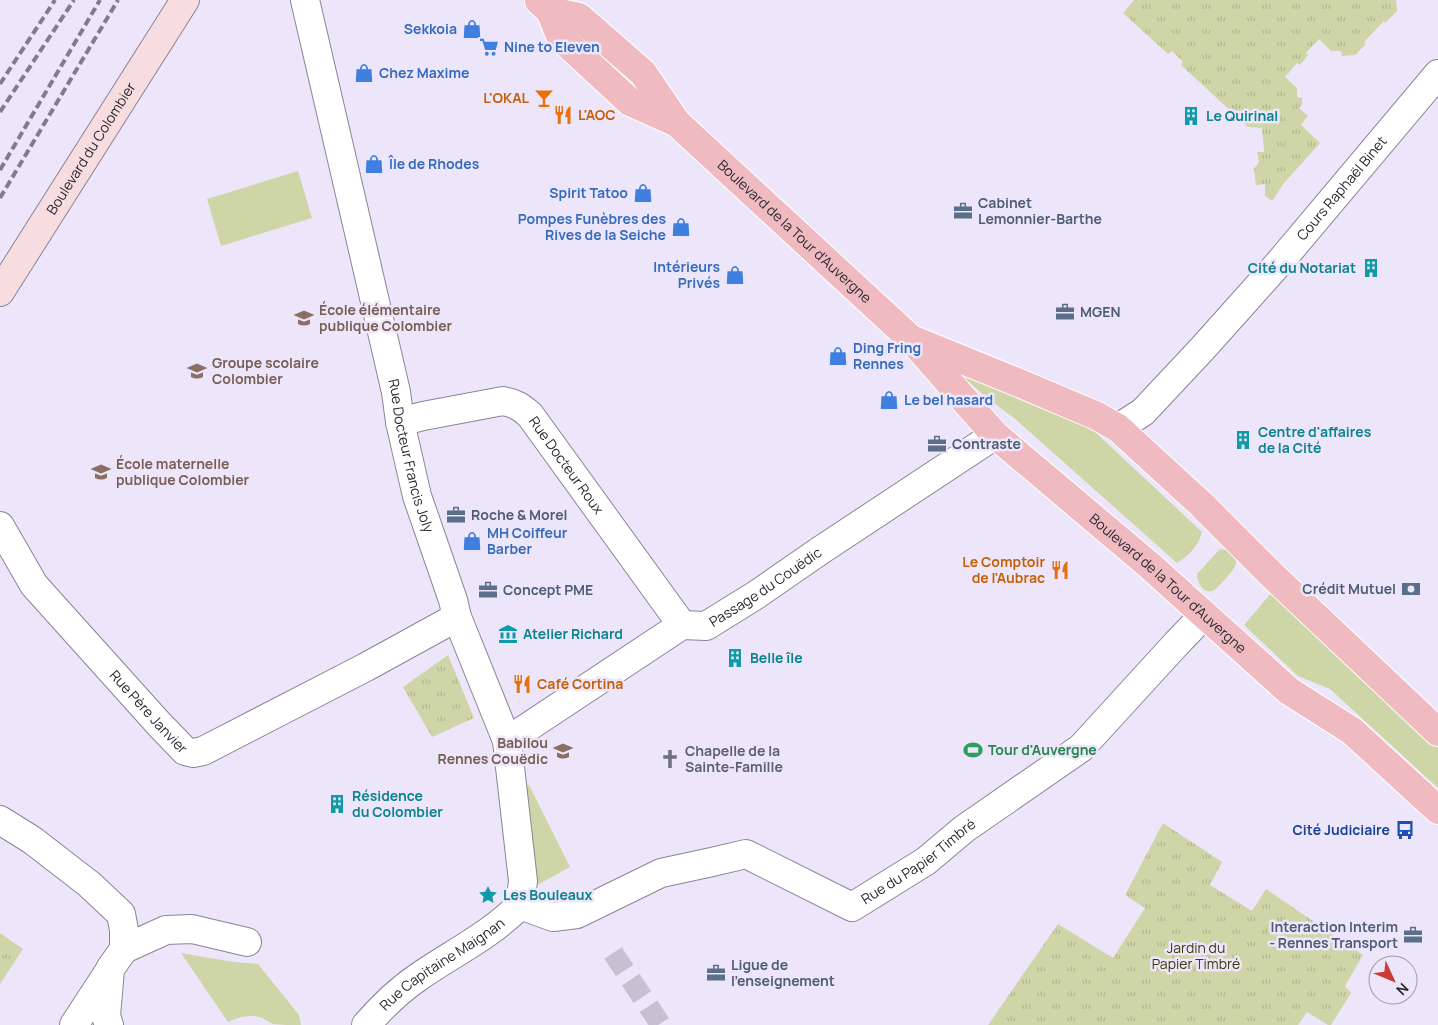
<svg xmlns="http://www.w3.org/2000/svg" width="1438" height="1025" font-family="Manrope,sans-serif">
  <defs>
    <pattern id="park-tufts" width="24" height="20" patternUnits="userSpaceOnUse" patternTransform="scale(1.25)"><rect width="24" height="20" fill="#ced6a8"/><path d="M3 7l-1-3M5 7V3M7 7l1-3M15 17l-1-3M17 17v-4M19 17l1-3" fill="none" stroke="#b1b891"/></pattern>
  </defs>
  <rect width="100%" height="100%" fill="#ede6fa"/>
  <g fill="#ced6a8">
    <polygon points="298,171 312,218 221,246 207,199"/>
    <path d="M964,373L1070,418L1095,432L1202,532C1198,547 1189,555 1177,563L1014,418L986,397L962,376Z"/>
    <path d="M1220,549L1227,550L1236,558C1236,561 1236,564 1235,566C1234,570 1218,588 1214,590C1204,596 1197,582 1197,574Z"/>
    <polygon points="1272,592 1438,748 1438,788 1330,689 1298,676 1244,625"/>
    <polygon points="529,785 570,867 532,888 523,786"/>
    <path d="M181,953L234,962L258,964L299,1015L301,1025C293,1025 280,1025 273,1024C270,1023 269,1021 266,1020C254,1013 240,1016 228,1022Z"/>
  </g>
  <g fill="url(#park-tufts)">
    <polygon points="1134,0 1396,0 1397,11 1385,23 1384,21 1364,42 1366,44 1355,55 1342,56 1341,51 1331,51 1319,39 1306,53 1308,55 1300,65 1297,63 1285,77 1297,88 1297,97 1302,98 1302,104 1299,108 1308,116 1301,125 1320,143 1284,183 1272,201 1265,196 1265,184 1256,185 1254,169 1259,162 1257,152 1264,152 1262,128 1248,127 1181,65 1183,62 1172,51 1168,54 1123,13"/>
    <polygon points="448,655 474,718 432,737 403,687"/>
    <polygon points="1163,823 1222,862 1210,885 1252,911 1266,889 1363,955 1345,986 1351,993 1331,1025 1328,1025 1307,1012 1298,1025 988,1025 1058,924 1113,958 1145,908 1125,895"/>
    <polygon points="0,933 23,949 0,984"/>
  </g>
  <g fill="none" stroke-linecap="round" stroke-linejoin="round">
    <polyline stroke="#c6c0d1" stroke-width="21" stroke-dasharray="21 11" stroke-linecap="butt" points="613,953 661,1025"/>
    <g stroke="#8a8496" stroke-width="30">
      <g id="minor">
        <path id="s1" d="M305,0L396,392L400,422L417,496L453,600L457,617L507,741L523,881L520,905"/>
        <path id="s2" d="M400,422L423,416L503,401C515,403 521,407 530,415L682,625"/>
        <path id="s3" d="M1118,428L1143,412L1203,348L1279,263L1438,74"/>
        <path id="s4" d="M0,526L34,585L159,724L185,751L193,753L203,751L366,667L457,617"/>
        <path id="s5" d="M507,741L682,625L706,626L756,595L821,550L995,435"/>
        <polyline points="0,820 32,840 89,884 121,914 124,930 124,949"/>
        <path id="s6" d="M520,905L553,917L577,914L661,873L712,862L746,854L852,907L926,861L964,829L1081,748L1177,643L1204,615"/>
        <polyline points="124,949 166,930 192,929 247,942"/>
        <polyline points="74,1025 108,973"/>
        <polyline points="109,1025 106,1016 110,969 124,949"/>
        <path id="s7" d="M366,1025C381,1008 398,991 417,978C451,954 490,936 520,905"/>
      </g>
    </g>
    <g stroke="#8a8496" stroke-width="30">
      <g id="secondary">
        <path id="s8" d="M0,292L185,0"/>
      </g>
    </g>
    <g stroke="#fff" stroke-width="30">
      <g id="primary">
        <polyline points="539,1 550,11 561,38 630,102 677,123"/>
        <path id="s9" d="M550,11L579,17L643,73L677,123L912,340L995,435L1149,565L1289,691L1352,731L1438,810"/>
        <polyline points="916,341 1024,385 1097,416 1118,428 1201,504 1274,577 1438,732"/>
      </g>
    </g>
    <use href="#minor" stroke="#fff" stroke-width="28"/>
    <use href="#secondary" stroke="#f7dde0" stroke-width="28"/>
    <use href="#primary" stroke="#efbbc1" stroke-width="28"/>
    <g stroke="#807c88" stroke-width="4" stroke-dasharray="8 4" stroke-linecap="butt">
      <polyline points="0,84 55,0"/>
      <polyline points="0,112 74,0"/>
      <polyline points="0,170 100,0"/>
      <polyline points="0,198 118,0"/>
    </g>
  </g>
  <defs>
    <g id="shop-bare" transform="scale(1.5)"><path d="M-5-2.5h2.3a2.7 3.5 0 0 1 5.4 0H5L5.5 6h-11ZM-1.5-2.5h3a1.5 2.3 0 0 0-3 0Z" fill="#3f7fe0" stroke="#ede6fa" stroke-width="2.5" paint-order="stroke"/></g>
    <g id="supermarket-bare" transform="scale(1.5)"><path d="M-6-5.5h2.5l.6 2H6L4.5 2H-2.5L-4.4-4H-6ZM-1.5 3.2a1.3 1.3 0 1 0 .1 0ZM3 3.2a1.3 1.3 0 1 0 .1 0Z" fill="#3f7fe0" stroke="#ede6fa" stroke-width="2.5" paint-order="stroke"/></g>
    <g id="bar-bare" transform="scale(1.5)"><path d="M-6-5H6L.8 .8V4.5H3.5V6h-7V4.5H-.8V.8Z" fill="#e8710a" stroke="#ede6fa" stroke-width="2.5" paint-order="stroke"/></g>
    <g id="restaurant-bare" transform="scale(1.5)"><path d="M-5-6h1v4h1v-4h1v4h1v-4h1v5L-1.5 .5V6h-2V.5L-5-1ZM5-6V6H3V1.5H1.5Q1.5-4 5-6Z" fill="#e8710a" stroke="#ede6fa" stroke-width="2.5" paint-order="stroke"/></g>
    <g id="building-bare" transform="scale(1.5)"><path d="M-4-6H4V6H1V3H-1V6H-4ZM-2.5-4.3h1.7v1.8h-1.7ZM.8-4.3h1.7v1.8H.8ZM-2.5-1h1.7V.8h-1.7ZM.8-1h1.7V.8H.8Z" fill="#0f9aa8" stroke="#ede6fa" stroke-width="2.5" paint-order="stroke"/></g>
    <g id="office-bare" transform="scale(1.5)"><path d="M-6-3h4V-5.5h4V-3h4V5H-6ZM-1-4.5V-3h2v-1.5ZM-6 0V1H6V0Z" fill="#5c6f8a" stroke="#ede6fa" stroke-width="2.5" paint-order="stroke"/></g>
    <g id="school-bare" transform="scale(1.5)"><path d="M0-5L7-2L0 1L-7-2ZM-4 1L0 2.5L4 1V4Q0 6-4 4Z" fill="#8d6e63" stroke="#ede6fa" stroke-width="2.5" paint-order="stroke"/></g>
    <g id="bank-bare" transform="scale(1.5)"><path d="M-6-4H6V4H-6ZM0-2.3a2.3 2.3 0 1 0 0 4.6a2.3 2.3 0 1 0 0-4.6Z" fill="#5c6f8a" stroke="#ede6fa" stroke-width="2.5" paint-order="stroke"/></g>
    <g id="museum-bare" transform="scale(1.5)"><path d="M0-6L6-3V-2H-6V-3ZM-5-1h2V3h-2ZM-1-1h2V3h-2ZM3-1h2V3H3ZM-6 4H6V6H-6Z" fill="#0f9aa8" stroke="#ede6fa" stroke-width="2.5" paint-order="stroke"/></g>
    <g id="stadium-bare" transform="scale(1.5)"><path d="M0-5a6.5 5 0 1 0 0 10a6.5 5 0 1 0 0-10ZM-3.5-1.8h7v3.6h-7Z" fill="#2e9e5b" stroke="#ede6fa" stroke-width="2.5" paint-order="stroke"/></g>
    <g id="church-bare" transform="scale(1.5)"><path d="M-1.2-6h2.4v3.5h3.3v2.4h-3.3V6h-2.4V-.1h-3.3v-2.4h3.3Z" fill="#6b7280" stroke="#ede6fa" stroke-width="2.5" paint-order="stroke"/></g>
    <g id="bus-bare" transform="scale(1.5)"><path d="M-5-6H5V4H4V6H2V4H-2V6H-4V4H-5ZM-3.5-4V0h7V-4ZM-3.5 1.2v1.5H-2V1.2ZM2 1.2v1.5H3.5V1.2Z" fill="#1a4fb4" stroke="#ede6fa" stroke-width="2.5" paint-order="stroke"/></g>
    <g id="sight-bare" transform="scale(1.5)"><path d="M0-6L1.8-2.2L6-1.7L2.9 1.2L3.7 5.4L0 3.3L-3.7 5.4L-2.9 1.2L-6-1.7L-1.8-2.2Z" fill="#0f9aa8" stroke="#ede6fa" stroke-width="2.5" paint-order="stroke"/></g>
  </defs>
  <g fill-rule="evenodd">
    <use href="#shop-bare" x="472" y="29"/>
    <use href="#supermarket-bare" x="489" y="47"/>
    <use href="#shop-bare" x="364" y="73"/>
    <use href="#bar-bare" x="544" y="98"/>
    <use href="#restaurant-bare" x="563" y="115"/>
    <use href="#building-bare" x="1191" y="116"/>
    <use href="#shop-bare" x="374" y="164"/>
    <use href="#shop-bare" x="643" y="193"/>
    <use href="#office-bare" x="963" y="211"/>
    <use href="#shop-bare" x="681" y="227"/>
    <use href="#building-bare" x="1371" y="268"/>
    <use href="#shop-bare" x="735" y="275"/>
    <use href="#office-bare" x="1065" y="312"/>
    <use href="#school-bare" x="304" y="318"/>
    <use href="#shop-bare" x="838" y="356"/>
    <use href="#school-bare" x="197" y="371"/>
    <use href="#shop-bare" x="889" y="400"/>
    <use href="#building-bare" x="1243" y="440"/>
    <use href="#office-bare" x="937" y="444"/>
    <use href="#school-bare" x="101" y="472"/>
    <use href="#office-bare" x="456" y="515"/>
    <use href="#shop-bare" x="472" y="541"/>
    <use href="#restaurant-bare" x="1060" y="570"/>
    <use href="#bank-bare" x="1411" y="589"/>
    <use href="#office-bare" x="488" y="590"/>
    <use href="#museum-bare" x="508" y="634"/>
    <use href="#building-bare" x="735" y="658"/>
    <use href="#restaurant-bare" x="522" y="684"/>
    <use href="#stadium-bare" x="973" y="750"/>
    <use href="#school-bare" x="563" y="751"/>
    <use href="#church-bare" x="670" y="759"/>
    <use href="#building-bare" x="337" y="804"/>
    <use href="#bus-bare" x="1405" y="830"/>
    <use href="#sight-bare" x="488" y="895"/>
    <use href="#office-bare" x="1413" y="935"/>
    <use href="#office-bare" x="716" y="973"/>
  </g>
  <g text-anchor="middle" stroke-width="5" stroke-linejoin="round" paint-order="stroke">
    <g font-size="14" font-weight="bold" fill="#366cbe" stroke="#ede6fa" text-anchor="start">
      <text x="457" y="34" text-anchor="end">Sekkoia</text>
      <text x="504" y="52">Nine to Eleven</text>
      <text x="379" y="78">Chez Maxime</text>
      <text x="389" y="169">Île de Rhodes</text>
      <text x="628" y="198" text-anchor="end">Spirit Tatoo</text>
      <text x="666" y="224" text-anchor="end">Pompes Funèbres des<tspan x="666" dy="16">Rives de la Seiche</tspan></text>
      <text x="720" y="272" text-anchor="end">Intérieurs<tspan x="720" dy="16">Privés</tspan></text>
      <text x="853" y="353">Ding Fring<tspan x="853" dy="16">Rennes</tspan></text>
      <text x="904" y="405">Le bel hasard</text>
      <text x="487" y="538">MH Coiffeur<tspan x="487" dy="16">Barber</tspan></text>
    </g>
    <g font-size="14" font-weight="bold" fill="#c56008" stroke="#ede6fa" text-anchor="end">
      <text x="529" y="103">L'OKAL</text>
      <text x="578" y="120" text-anchor="start">L'AOC</text>
      <text x="1045" y="567">Le Comptoir<tspan x="1045" dy="16">de l'Aubrac</tspan></text>
      <text x="537" y="689" text-anchor="start">Café Cortina</text>
    </g>
    <g font-size="14" font-weight="bold" fill="#0d838f" stroke="#ede6fa" text-anchor="start">
      <text x="1206" y="121">Le Quirinal</text>
      <text x="1356" y="273" text-anchor="end">Cité du Notariat</text>
      <text x="1258" y="437">Centre d'affaires<tspan x="1258" dy="16">de la Cité</tspan></text>
      <text x="523" y="639">Atelier Richard</text>
      <text x="750" y="663">Belle île</text>
      <text x="352" y="801">Résidence<tspan x="352" dy="16">du Colombier</tspan></text>
      <text x="503" y="900">Les Bouleaux</text>
    </g>
    <g font-size="14" fill="#2a282f" stroke="#ede6fa">
      <text dy="5" stroke="none"><textPath href="#s8" startOffset="170">Boulevard du Colombier</textPath></text>
      <text dy="5" stroke="none"><textPath href="#s3" startOffset="329">Cours Raphaël Binet</textPath></text>
      <text dy="5" stroke="none"><textPath href="#s9" startOffset="335">Boulevard de la Tour d'Auvergne</textPath></text>
      <text dy="5" stroke="none"><textPath href="#s1" startOffset="468">Rue Docteur Francis Joly</textPath></text>
      <text dy="5" stroke="none"><textPath href="#s2" startOffset="198">Rue Docteur Roux</textPath></text>
      <text dy="5" stroke="none"><textPath href="#s9" startOffset="849">Boulevard de la Tour d'Auvergne</textPath></text>
      <text dy="5" stroke="none"><textPath href="#s5" startOffset="305">Passage du Couëdic</textPath></text>
      <text dy="5" stroke="none"><textPath href="#s4" startOffset="239">Rue Père Janvier</textPath></text>
      <text dy="5" stroke="none"><textPath href="#s6" startOffset="439">Rue du Papier Timbré</textPath></text>
      <text dy="5" stroke="none"><textPath href="#s7" startOffset="98">Rue Capitaine Maignan</textPath></text>
    </g>
    <g font-size="14" font-weight="bold" fill="#4e5e75" stroke="#ede6fa" text-anchor="start">
      <text x="978" y="208">Cabinet<tspan x="978" dy="16">Lemonnier-Barthe</tspan></text>
      <text x="1080" y="317">MGEN</text>
      <text x="952" y="449">Contraste</text>
      <text x="471" y="520">Roche &amp; Morel</text>
      <text x="1396" y="594" text-anchor="end">Crédit Mutuel</text>
      <text x="503" y="595">Concept PME</text>
      <text x="1398" y="932" text-anchor="end">Interaction Interim<tspan x="1398" dy="16">- Rennes Transport</tspan></text>
      <text x="731" y="970">Ligue de<tspan x="731" dy="16">l'enseignement</tspan></text>
    </g>
    <g font-size="14" font-weight="bold" fill="#785e54" stroke="#ede6fa" text-anchor="start">
      <text x="319" y="315">École élémentaire<tspan x="319" dy="16">publique Colombier</tspan></text>
      <text x="212" y="368">Groupe scolaire<tspan x="212" dy="16">Colombier</tspan></text>
      <text x="116" y="469">École maternelle<tspan x="116" dy="16">publique Colombier</tspan></text>
      <text x="548" y="748" text-anchor="end">Babilou<tspan x="548" dy="16">Rennes Couëdic</tspan></text>
    </g>
    <g font-size="14" font-weight="bold" fill="#27864d" stroke="#ede6fa" text-anchor="start">
      <text x="988" y="755">Tour d'Auvergne</text>
    </g>
    <g font-size="14" font-weight="bold" fill="#5b616d" stroke="#ede6fa" text-anchor="start">
      <text x="685" y="756">Chapelle de la<tspan x="685" dy="16">Sainte-Famille</tspan></text>
    </g>
    <g font-size="14" font-weight="bold" fill="#164399" stroke="#ede6fa" text-anchor="end">
      <text x="1390" y="835">Cité Judiciaire</text>
    </g>
    <g font-size="14" fill="#383d07" stroke="#ede6fa">
      <text x="1196" y="953">Jardin du<tspan x="1196" dy="16">Papier Timbré</tspan></text>
    </g>
  </g>
  <g transform="translate(1393 980) rotate(134)"><circle r="24" fill="#ede6fa" stroke="#9f9aa9"/>
  <path d="M0-4L9 19L0 12L-9 19Z" fill="#c93b37"/>
  <text y="-8" font-size="14" font-weight="bold" text-anchor="middle" fill="#2a282f">N</text>
  </g>
</svg>
